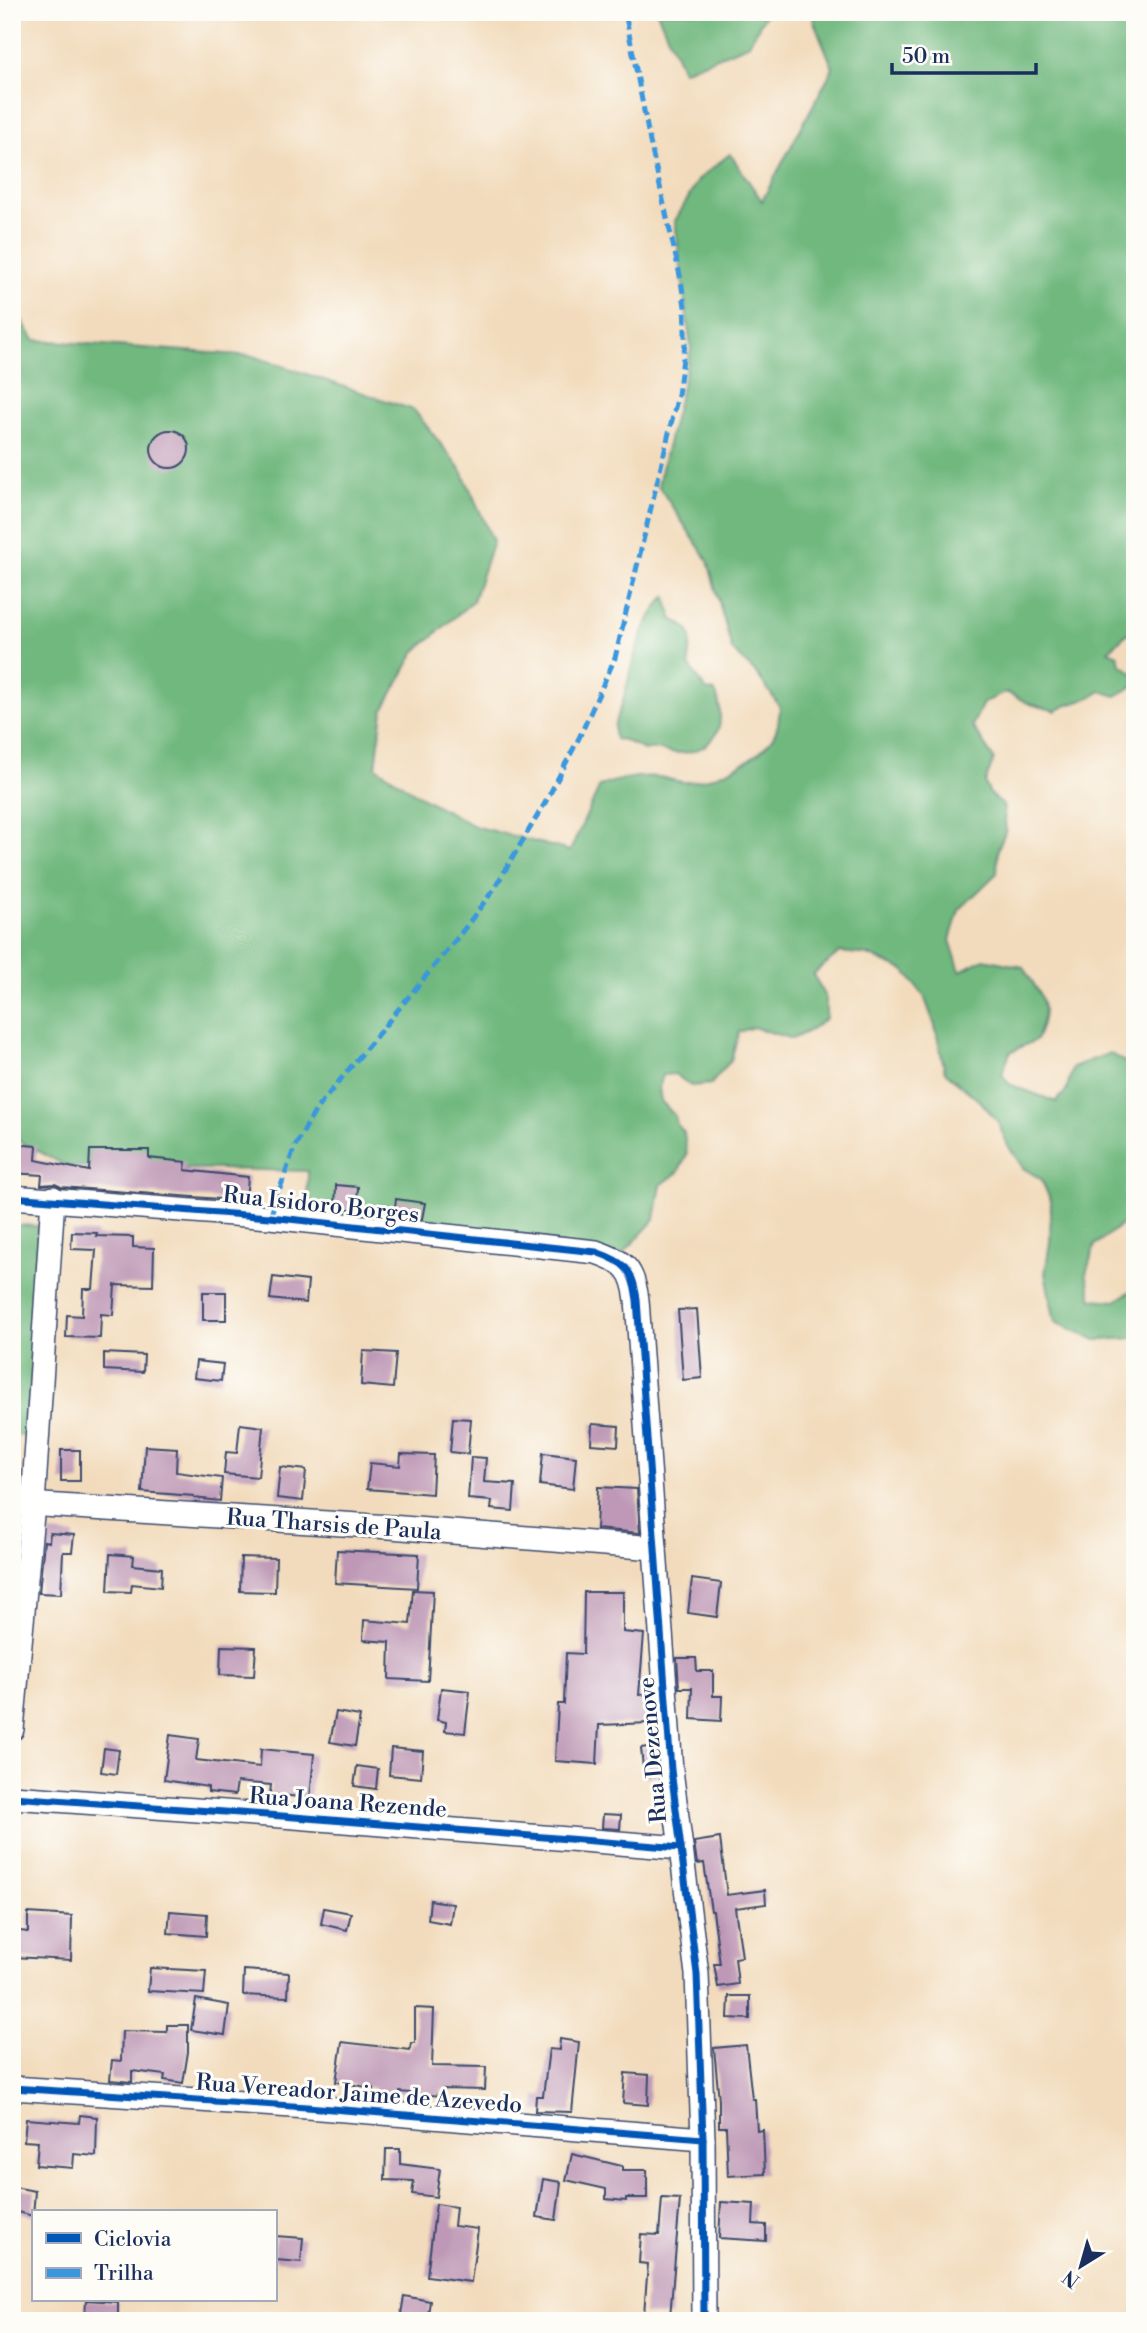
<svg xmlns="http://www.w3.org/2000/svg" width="1147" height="2333" font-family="'Libre Bodoni',serif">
  <rect width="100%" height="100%" fill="#fdfcf7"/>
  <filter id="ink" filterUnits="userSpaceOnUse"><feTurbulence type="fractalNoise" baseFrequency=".0143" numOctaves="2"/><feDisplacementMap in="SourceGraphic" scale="14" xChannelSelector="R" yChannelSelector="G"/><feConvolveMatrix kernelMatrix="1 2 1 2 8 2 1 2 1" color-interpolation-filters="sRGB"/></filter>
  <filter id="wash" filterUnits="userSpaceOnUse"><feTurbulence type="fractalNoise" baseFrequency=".00686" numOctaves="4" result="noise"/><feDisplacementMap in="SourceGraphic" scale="28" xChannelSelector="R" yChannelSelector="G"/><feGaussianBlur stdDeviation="1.57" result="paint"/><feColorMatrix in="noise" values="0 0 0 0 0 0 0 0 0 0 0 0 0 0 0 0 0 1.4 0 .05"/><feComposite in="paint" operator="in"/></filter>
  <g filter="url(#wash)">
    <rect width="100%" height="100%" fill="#f2dbbc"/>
    <g fill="#70b87e" stroke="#46746e" stroke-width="2">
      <polygon points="657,12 767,12 748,45 683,71"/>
      <path d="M817,12H1135V632L1128,633L1108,651L1118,655L1120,664L1135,674V685L1116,696L1101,691C1087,702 1071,701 1056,711L1030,704L1006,692L983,703L972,726L994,759L985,783L990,794L1003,805L1006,830L998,849L997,873L959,910L950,940L960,971L984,959L1023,967C1042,999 1052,1003 1036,1040L1010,1052L1002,1074L1009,1084L1056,1102L1066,1091L1073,1067L1110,1053L1135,1068V1214L1095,1245L1086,1273L1092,1299L1116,1301L1135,1288V1338L1096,1340L1055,1322L1045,1274L1050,1242L1051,1201L1041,1179L1023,1168L1007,1144L998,1122L983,1104L945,1072L935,1026L924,996L904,970L868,955L840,952L813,974L826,999V1018L811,1030L792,1039L753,1027L739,1032L731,1060L711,1084L691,1086L675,1074L663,1075L659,1088L661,1101L675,1116L677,1124L684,1133L687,1154L678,1172L661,1185L655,1219L622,1255L307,1216L308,1171L66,1166L12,1137V304L34,340L253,356L414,410L462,471L493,541L473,601L415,652L383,710L376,767L423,798L474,826L570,851L600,786C619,779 638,775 659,777C668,778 677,782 686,782C713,782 769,756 777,728C779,722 779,714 780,707L757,674L732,650L708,561L658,485L691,349L675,221L699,179L730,154L762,201L833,68L813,19Z"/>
      <path d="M666,596L672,619C700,633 689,639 689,665L706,690L715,692C720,701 722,720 718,730C711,746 693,754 677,753C664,753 656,746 644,750L624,740L615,739C611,722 620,714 624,697C633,662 640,624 666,596Z"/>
      <polygon points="12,1225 38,1226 29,1436 12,1435"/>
    </g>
    <g id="blocks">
      <g fill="#be98b6">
        <circle cx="170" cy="449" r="19"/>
        <polygon points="12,1144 37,1146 36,1160 89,1171 90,1150 149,1150 149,1158 186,1162 185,1170 248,1177 246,1201 61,1187 55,1184 41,1185 42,1175 12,1173"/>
        <polygon points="336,1185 358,1187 357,1210 335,1208"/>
        <polygon points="396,1199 425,1203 422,1219 394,1216"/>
        <polygon points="72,1232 97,1233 96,1236 133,1237 133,1247 154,1248 153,1286 115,1285 113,1315 101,1314 100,1338 66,1337 67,1315 82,1316 83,1289 93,1289 96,1250 71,1249"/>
        <polygon points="273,1277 308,1281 306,1303 270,1299"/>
        <rect x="203" y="1292" width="23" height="28"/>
        <polygon points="697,1309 702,1378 683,1380 678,1310"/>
        <polygon points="363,1351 396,1353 393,1388 361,1385"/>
        <polygon points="104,1353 144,1355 143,1372 104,1370"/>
        <polygon points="196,1361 223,1364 221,1381 194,1378"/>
        <polygon points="453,1418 471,1419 468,1454 450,1452"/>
        <polygon points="240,1424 263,1427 258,1477 224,1474 226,1452 237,1453"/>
        <polygon points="592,1424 619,1426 618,1446 591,1444"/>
        <polygon points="145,1446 177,1448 176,1472 222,1478 220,1501 194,1498 194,1496 142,1492"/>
        <rect x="61" y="1450" width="19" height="31"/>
        <polygon points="543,1453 576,1457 573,1489 540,1485"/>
        <polygon points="401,1454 434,1455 432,1494 367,1489 370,1463 400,1466"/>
        <polygon points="471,1457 486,1458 484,1482 515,1484 513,1511 491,1509 492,1501 468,1499"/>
        <polygon points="280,1467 306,1470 303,1501 277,1498"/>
        <polygon points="598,1487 637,1489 640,1533 596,1529"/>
        <polygon points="50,1533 74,1535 72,1552 63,1552 61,1594 39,1593 44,1541 49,1542"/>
        <polygon points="337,1550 419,1554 417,1588 335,1583"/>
        <polygon points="110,1554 134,1556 133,1565 162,1568 161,1587 132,1584 131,1592 108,1591"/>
        <polygon points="241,1557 276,1558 275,1592 240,1591"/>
        <polygon points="692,1579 721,1583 717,1617 688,1613"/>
        <polygon points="413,1590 433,1591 428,1681 389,1679 390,1642 363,1640 364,1620 410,1624"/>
        <polygon points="584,1592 623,1592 623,1632 644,1634 639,1695 650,1694 651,1723 599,1725 597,1764 555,1761 558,1704 564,1704 566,1653 583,1654"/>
        <polygon points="221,1646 256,1647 254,1676 220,1675"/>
        <polygon points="677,1658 696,1658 697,1671 713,1671 713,1696 722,1696 721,1721 691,1719 692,1688 679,1688"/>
        <polygon points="441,1688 470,1691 465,1733 445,1731 446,1722 437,1720"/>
        <polygon points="336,1712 360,1716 355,1746 330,1742"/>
        <polygon points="170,1735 199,1739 196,1760 260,1767 261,1749 314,1754 310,1798 270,1794 271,1785 237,1782 235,1795 208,1792 208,1787 164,1780"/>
        <polygon points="655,1746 658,1775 644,1777 641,1748"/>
        <polygon points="104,1748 119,1750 116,1774 101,1772"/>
        <polygon points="391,1748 423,1751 421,1778 389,1775"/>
        <polygon points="357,1766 378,1769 376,1789 354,1786"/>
        <polygon points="603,1814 621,1815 620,1829 602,1828"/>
        <polygon points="720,1838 727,1895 765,1890 766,1904 735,1908 742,1957 735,1958 738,1984 718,1987 714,1964 720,1964 713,1911 711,1911 704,1863 697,1864 694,1842"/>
        <polygon points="430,1900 453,1904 450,1924 428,1920"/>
        <polygon points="324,1908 351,1913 347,1930 321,1924"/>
        <polygon points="170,1911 207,1914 206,1936 168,1933"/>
        <polygon points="28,1913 72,1916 71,1960 12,1957 12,1930 28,1932"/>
        <polygon points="150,1968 206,1971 204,1994 148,1991"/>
        <polygon points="244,1970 289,1973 288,1997 243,1995"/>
        <polygon points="729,1996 750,1996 750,2019 728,2018"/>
        <polygon points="196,1999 229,2005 225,2035 191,2030"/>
        <polygon points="415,2008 434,2009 432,2066 486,2067 485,2090 442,2089 441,2096 400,2092 399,2097 374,2094 374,2088 336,2082 342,2042 410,2050 411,2043 415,2043"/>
        <polygon points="167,2025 188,2025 188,2052 183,2083 164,2080 165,2075 132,2071 132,2082 110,2080 112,2060 121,2061 122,2031 167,2032"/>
        <polygon points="560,2039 579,2042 572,2112 535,2111 536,2096 543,2096 549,2049 559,2050"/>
        <polygon points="746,2045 752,2099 755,2099 757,2131 763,2130 765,2174 728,2176 726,2127 719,2127 719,2100 714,2048"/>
        <polygon points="625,2073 649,2075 648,2105 623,2103"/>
        <polygon points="80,2115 97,2117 96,2156 74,2154 73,2168 36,2165 38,2142 24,2141 26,2119 79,2123"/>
        <polygon points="386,2149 400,2149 400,2164 440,2169 436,2197 412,2194 414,2181 385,2180"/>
        <polygon points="572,2154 622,2166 622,2170 647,2170 647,2198 626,2198 626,2201 606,2199 606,2189 566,2180"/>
        <polygon points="543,2179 561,2182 556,2220 537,2217"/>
        <polygon points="14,2187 35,2191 33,2216 14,2211"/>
        <polygon points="662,2198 680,2199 670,2317 644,2314 648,2264 639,2263 641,2234 659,2235"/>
        <polygon points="721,2202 754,2204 753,2224 766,2225 766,2241 719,2238"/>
        <polygon points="436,2204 456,2207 454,2226 478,2229 471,2282 427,2276"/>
        <polygon points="275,2236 303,2238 301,2262 275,2260"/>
        <polygon points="404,2296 430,2301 427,2321 400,2321"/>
        <polygon points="86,2300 118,2302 118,2318 85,2319"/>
      </g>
    </g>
  </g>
  <g filter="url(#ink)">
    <use href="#blocks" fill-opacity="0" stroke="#3b496c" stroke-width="2"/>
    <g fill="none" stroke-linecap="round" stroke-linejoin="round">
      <g stroke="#3b496c" stroke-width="26">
        <g id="minor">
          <path d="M12,1197L270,1217L596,1252C625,1262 633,1269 637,1300L671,1770L697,1974L703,2139L704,2321"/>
          <polyline points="12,1503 390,1527 655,1548"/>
          <polyline points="12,1729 33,1504 53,1198"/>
          <polyline points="12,1797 282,1816 681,1848"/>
          <polyline points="12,2088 307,2107 703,2139"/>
        </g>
      </g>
      <use href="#minor" stroke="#fff" stroke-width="23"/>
      <polyline stroke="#3a97de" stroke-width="5" stroke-dasharray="10 5" stroke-linecap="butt" points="270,1217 295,1146 317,1108 458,937 494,889 545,803 579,738 615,658 678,395 685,344 685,307 681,280 650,142 625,12"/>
      <g stroke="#fdfcf7" stroke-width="11">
        <g id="cycleway">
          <path d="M12,1197L270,1217L596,1252C625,1262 633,1269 637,1300L671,1770L697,1974L703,2139L704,2321"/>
          <polyline points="12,1797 282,1816 681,1848"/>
          <polyline points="12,2088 307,2107 703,2139"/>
        </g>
      </g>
      <use href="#cycleway" stroke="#0057b8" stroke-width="7"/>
    </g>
  </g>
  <g text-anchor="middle" stroke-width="6" stroke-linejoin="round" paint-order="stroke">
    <g font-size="23" fill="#1b2f5e" stroke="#fdfcf7">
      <text transform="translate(321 1204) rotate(6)" y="8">Rua Isidoro Borges</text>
      <text transform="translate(334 1524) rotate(4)" y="8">Rua Tharsis de Paula</text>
      <text transform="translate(652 1750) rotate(-95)" y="8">Rua Dezenove</text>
      <text transform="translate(348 1802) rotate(4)" y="8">Rua Joana Rezende</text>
      <text transform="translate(359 2093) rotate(4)" y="8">Rua Vereador Jaime de Azevedo</text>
    </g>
  </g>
  <rect width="1147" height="2333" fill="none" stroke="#fdfcf7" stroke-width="42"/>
  <rect x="32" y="2210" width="245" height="91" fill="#fdfcf7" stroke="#a3aaba" stroke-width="2"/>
  <rect x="46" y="2233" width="35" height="10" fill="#0057b8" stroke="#a3aaba" stroke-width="2"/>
  <text x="94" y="2246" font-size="21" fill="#1b2f5e">Ciclovia</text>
  <rect x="46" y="2268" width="35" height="10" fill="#3a97de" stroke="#a3aaba" stroke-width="2"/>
  <text x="94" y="2280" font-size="21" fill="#1b2f5e">Trilha</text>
  <g transform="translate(1081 2266) rotate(217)" stroke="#fdfcf7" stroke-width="5" paint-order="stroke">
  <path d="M0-5L12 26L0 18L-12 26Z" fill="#1b2f5e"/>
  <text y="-10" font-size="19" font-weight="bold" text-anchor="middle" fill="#1b2f5e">N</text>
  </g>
  <path d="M892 63v10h144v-10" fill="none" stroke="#1b2f5e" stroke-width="3.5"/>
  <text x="902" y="63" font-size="21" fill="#1b2f5e" stroke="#fdfcf7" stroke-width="5" paint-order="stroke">50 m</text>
</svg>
